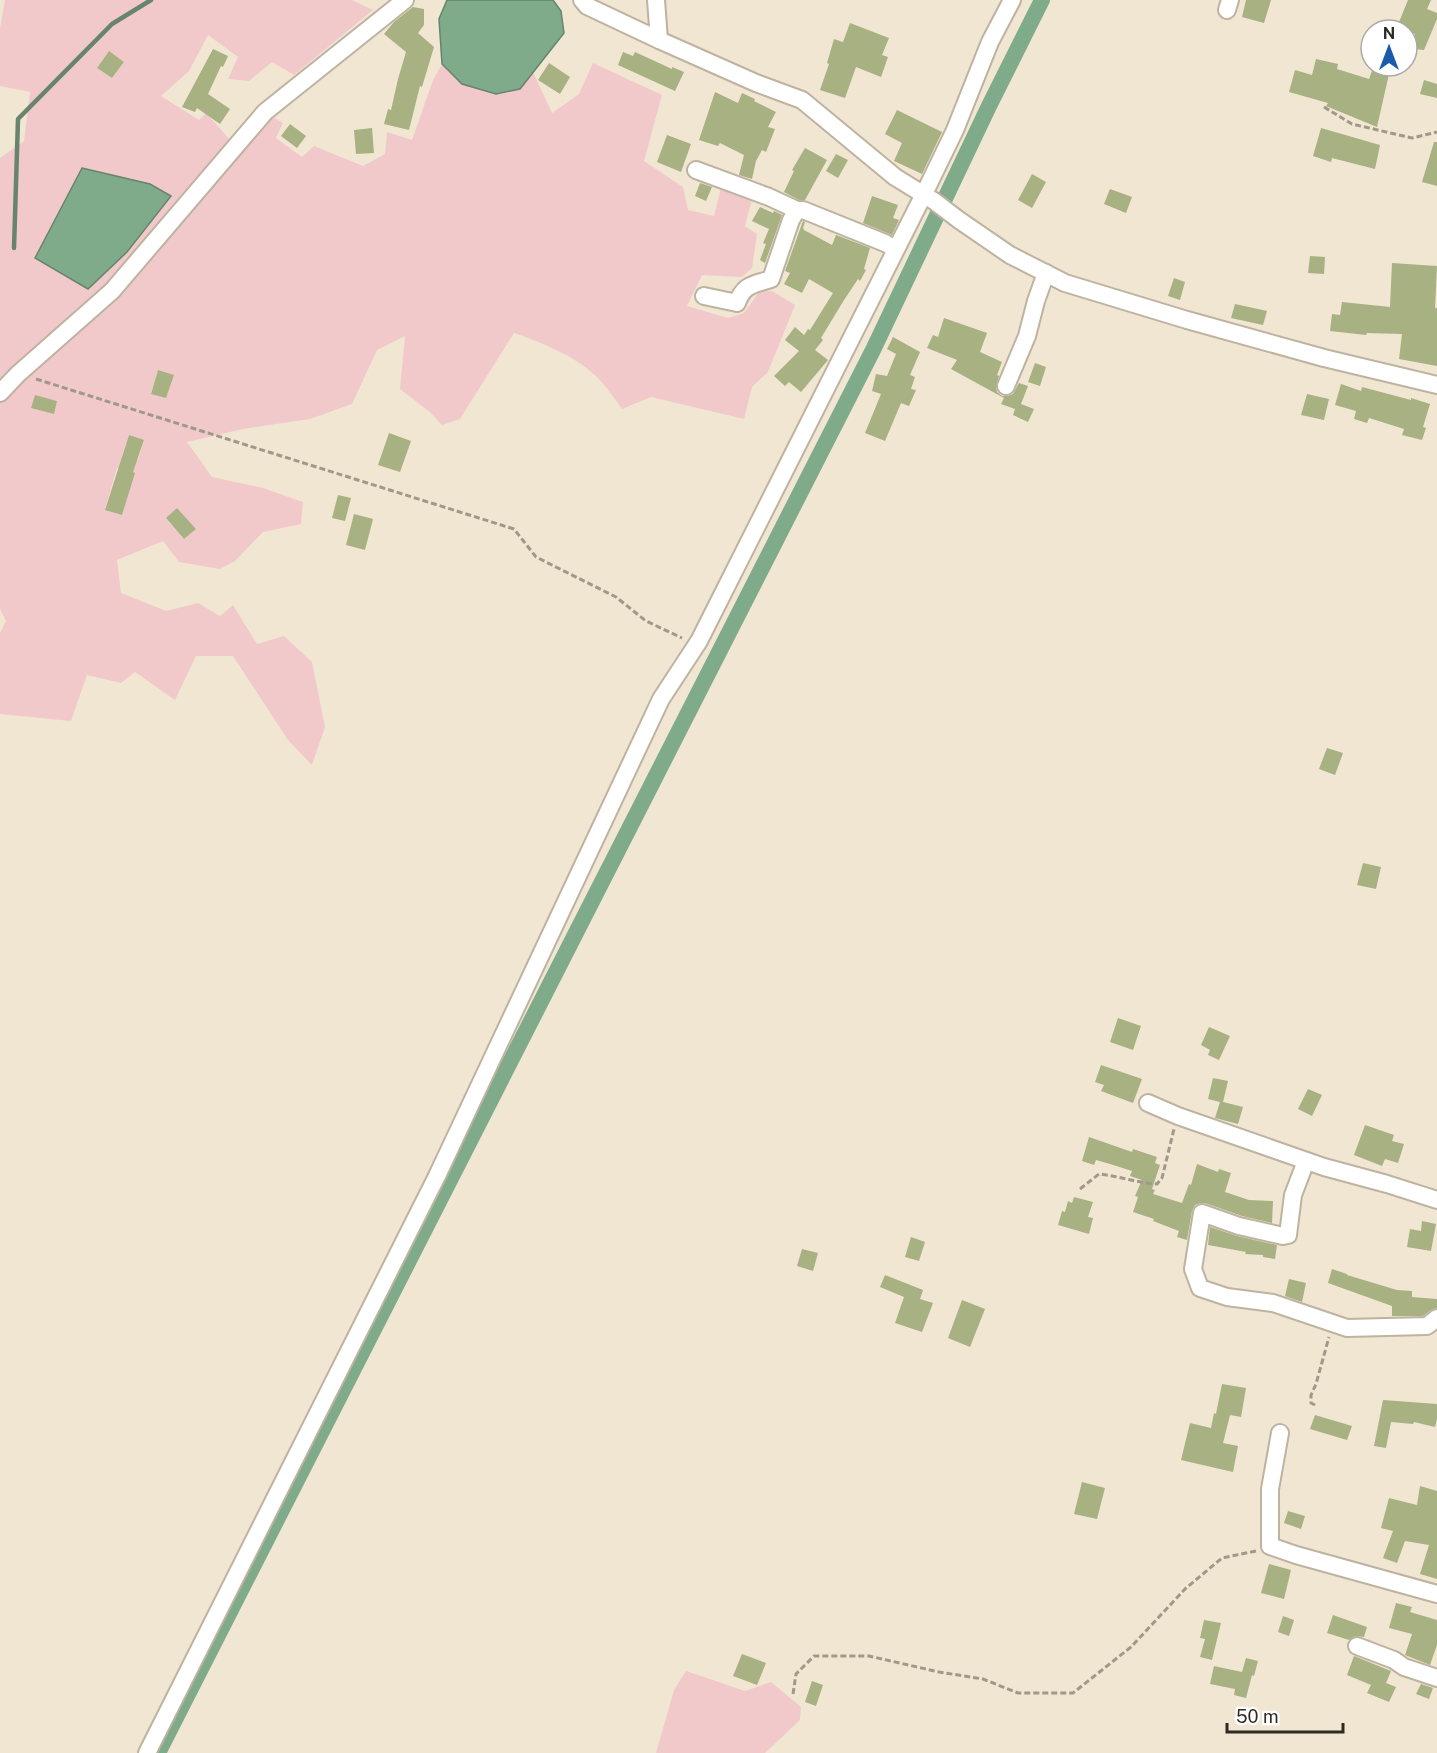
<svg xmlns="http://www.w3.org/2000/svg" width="1437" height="1753" font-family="'Public Sans',sans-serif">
  <rect width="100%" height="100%" fill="#f1e6d2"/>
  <g fill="#f2c9cb" fill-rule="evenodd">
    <path d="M5,0H352L373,10L294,75L272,62L249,81L228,79L238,57L208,35L189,71L161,96L199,120L206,113L242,153L273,117L283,123L276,138L302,157L314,146L363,166L385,154L387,132L412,140L433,80L442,64L462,84L520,89L533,72L552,113L579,94L593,63L662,95L644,161L683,187L688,210L714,216L721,188L752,199L745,226L757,234L752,268L742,277L702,275L687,306L728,318L744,313L759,292L772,291L795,305L768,372L752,387L744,419L651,397L622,409C614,398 606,386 596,376C573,355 543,343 514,333L460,419L442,425L430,412L400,389L405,336L377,350L352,404L310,419L243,429L187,442L212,477L263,488L303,502L301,524L263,532L235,561L220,569L179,562L163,541L117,560L121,593L166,611L198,603L220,616L233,605L257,644L284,636L312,662L325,727L312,765L288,740L233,656H196L175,700L135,672L121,683L87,675L71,721L0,714V633L6,621L0,609V158L24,141L30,92L0,86V28ZM108,52L124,62L112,78L97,68ZM158,370L173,375L166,398L151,393ZM35,396L57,401L54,413L32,408ZM129,435L144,441L138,460L122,455ZM117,468L134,473L122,515L105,509ZM177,508L196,529L184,539L166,519Z"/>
    <polygon points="686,1671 745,1691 771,1682 801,1707 800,1720 765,1753 656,1753 674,1690"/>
  </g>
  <g fill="#7fab8b" stroke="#67846c" stroke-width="1.5">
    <polygon points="447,0 553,0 561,11 564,33 520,89 496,94 462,84 442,64 439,19"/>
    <polygon points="82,168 150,184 171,196 127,252 88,289 35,258"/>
  </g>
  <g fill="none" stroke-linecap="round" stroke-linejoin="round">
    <polyline stroke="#67846c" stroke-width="4.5" points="14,248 18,119 112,24 151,0"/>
    <polyline stroke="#7fab8b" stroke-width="16" points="158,1753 873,350 989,106 1042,0"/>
  </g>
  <g fill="#a7b182">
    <polygon points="1246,0 1271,0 1264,23 1242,17"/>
    <polygon points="1408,0 1431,0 1427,9 1437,13 1437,19 1424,50 1414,49 1415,34 1397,27"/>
    <polygon points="413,7 424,9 424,25 418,33 434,47 422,87 420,86 409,130 384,124 388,109 391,110 398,79 406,52 384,34 394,22"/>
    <polygon points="850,23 889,38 882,55 888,57 881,77 856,67 845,98 820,90 829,64 827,63 834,39 843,42"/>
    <polygon points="213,49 228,56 223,67 221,66 208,94 230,109 220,124 197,108 195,112 182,107"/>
    <polygon points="109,51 124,62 112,78 97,68"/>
    <polygon points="623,52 633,56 635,52 672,69 672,67 684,72 675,91 618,65"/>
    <polygon points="1316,59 1338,64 1337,69 1369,79 1373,68 1389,74 1377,127 1326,106 1328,103 1289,92 1295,70 1312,75"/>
    <polygon points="549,63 570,77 560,94 538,80"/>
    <polygon points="1424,80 1437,84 1437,98 1420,94"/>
    <polygon points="715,92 738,103 742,93 755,99 754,101 776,112 768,127 775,129 766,152 762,150 756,161 752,179 739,175 744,155 720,143 718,146 699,140"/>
    <polygon points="897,110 942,132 922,174 894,161 902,143 885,134"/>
    <polygon points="290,124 306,136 297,148 281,136"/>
    <polygon points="372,128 374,153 356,154 354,130"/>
    <polygon points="1321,128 1380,145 1375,169 1332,158 1331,162 1313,156"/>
    <polygon points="667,135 691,144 681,172 657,162"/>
    <polygon points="1434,142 1437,142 1437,186 1422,182"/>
    <polygon points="805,148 827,160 805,200 799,200 784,192 794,171 792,170"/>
    <polygon points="836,154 848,160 838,178 826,171"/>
    <polygon points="1032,174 1046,182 1032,208 1018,200"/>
    <polygon points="700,183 712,187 706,201 695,196"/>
    <polygon points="1110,189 1132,197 1126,213 1104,204"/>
    <polygon points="872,196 898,205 893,218 899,220 892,235 863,223"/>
    <polygon points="760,207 773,213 774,211 782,215 765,263 760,260 766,244 763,243 769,229 752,221"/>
    <polygon points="803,221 805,222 803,228 804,230 832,245 836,235 870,248 864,269 866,270 860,281 858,279 844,300 821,338 823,340 815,350 828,360 801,392 789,382 785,386 774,376 799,351 785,340 795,327 804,335 808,329 810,330 833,293 809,279 802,293 784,284 790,273 785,271"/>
    <polygon points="1310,256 1325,257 1324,274 1308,273"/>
    <polygon points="1392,263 1437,266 1435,308 1437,308 1437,366 1399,359 1402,334 1367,333 1366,335 1330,331 1332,314 1340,315 1342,302 1390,307"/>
    <polygon points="1174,278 1185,282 1180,300 1168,296"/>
    <polygon points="1235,304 1267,311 1263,325 1231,318"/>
    <polygon points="944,318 987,333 980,352 1002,362 997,375 999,376 996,387 997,392 1002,396 1008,396 1013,394 1019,383 1028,386 1021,404 1034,409 1028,422 1013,415 1015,409 1001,404 1004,398 951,369 957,360 927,348 933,335 938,337"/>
    <polygon points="893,337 920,352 910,375 915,377 911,389 916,390 909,406 901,403 885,441 865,433 881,394 872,391 876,374 887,376 896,354 887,349"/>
    <polygon points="1035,363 1046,367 1040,386 1028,382"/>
    <polygon points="158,370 174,375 166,398 151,394"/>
    <polygon points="1341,384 1361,391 1362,387 1411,400 1411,398 1430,404 1423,427 1426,428 1422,440 1402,435 1404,429 1369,418 1367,423 1354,419 1356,411 1335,405"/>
    <polygon points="1307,394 1329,399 1324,420 1301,415"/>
    <polygon points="35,395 57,401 54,414 31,408"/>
    <polygon points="389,433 411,441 400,472 378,465"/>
    <polygon points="129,435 144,440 133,472 135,473 122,515 105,510"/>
    <polygon points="338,495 351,498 345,521 332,518"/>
    <polygon points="177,508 196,529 184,539 166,518"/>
    <polygon points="354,514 373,519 365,550 346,545"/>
    <polygon points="1327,748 1343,753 1335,775 1319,769"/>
    <polygon points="1363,863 1381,867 1376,889 1357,885"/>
    <polygon points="1118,1018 1141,1026 1133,1050 1110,1042"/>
    <polygon points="1209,1027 1230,1036 1219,1060 1208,1055 1210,1050 1201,1045"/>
    <polygon points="1101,1065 1142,1079 1133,1103 1101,1091 1104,1085 1095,1082"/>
    <polygon points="1213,1078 1228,1081 1223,1102 1243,1107 1238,1124 1215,1118 1220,1102 1208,1099"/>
    <polygon points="1308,1089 1322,1095 1312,1116 1298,1109"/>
    <polygon points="1365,1125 1394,1135 1392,1141 1404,1144 1398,1163 1385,1159 1382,1166 1354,1155"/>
    <polygon points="1089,1137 1132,1152 1133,1149 1157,1157 1155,1163 1160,1165 1152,1189 1155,1190 1153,1194 1182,1203 1189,1184 1191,1185 1197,1164 1218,1172 1219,1169 1231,1173 1225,1192 1249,1200 1273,1201 1272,1223 1242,1216 1205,1203 1200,1203 1195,1205 1192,1211 1187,1240 1177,1237 1179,1231 1153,1221 1154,1219 1133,1212 1138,1197 1135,1196 1142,1180 1130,1176 1132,1171 1110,1164 1096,1160 1094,1165 1082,1161"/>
    <polygon points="1074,1197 1093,1202 1088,1217 1093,1218 1089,1234 1058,1225 1062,1211 1065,1212 1068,1201 1072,1203"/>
    <polygon points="1422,1221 1436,1224 1431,1251 1407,1247 1410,1229 1421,1231"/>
    <polygon points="1210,1227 1237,1236 1277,1245 1275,1259 1263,1257 1263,1255 1245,1254 1246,1252 1208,1245"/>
    <polygon points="911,1237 925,1242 919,1261 905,1257"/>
    <polygon points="802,1249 818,1253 813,1271 797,1266"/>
    <polygon points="1332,1269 1347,1274 1347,1275 1397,1290 1412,1291 1412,1297 1437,1299 1437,1308 1431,1310 1423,1316 1392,1316 1392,1306 1328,1283"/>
    <polygon points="885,1275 923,1290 920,1299 933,1303 922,1332 895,1323 904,1297 880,1287"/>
    <polygon points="1289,1279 1306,1283 1302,1302 1285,1296"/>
    <polygon points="962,1300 985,1309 970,1347 948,1338"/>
    <polygon points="1222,1384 1246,1388 1241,1417 1230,1415 1223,1443 1238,1446 1233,1472 1181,1460 1190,1423 1211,1428 1214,1413 1216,1414"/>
    <polygon points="1383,1400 1437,1404 1437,1419 1435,1427 1414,1422 1413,1424 1391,1422 1386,1448 1374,1446"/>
    <polygon points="1315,1415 1352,1426 1347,1440 1310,1429"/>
    <polygon points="1082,1482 1105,1488 1097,1519 1074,1514"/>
    <polygon points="1420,1486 1437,1491 1437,1579 1420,1574 1429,1545 1405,1541 1397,1563 1383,1558 1393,1531 1381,1528 1389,1498 1417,1505"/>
    <polygon points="1288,1511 1305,1516 1301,1529 1284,1523"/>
    <polygon points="1269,1564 1291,1570 1284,1599 1261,1593"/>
    <polygon points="1396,1603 1412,1607 1410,1612 1437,1620 1437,1645 1430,1665 1405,1655 1412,1634 1389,1628"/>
    <polygon points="1333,1615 1367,1627 1364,1637 1356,1636 1349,1640 1327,1633"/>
    <polygon points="1283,1616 1294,1620 1289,1636 1278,1632"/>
    <polygon points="1204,1620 1221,1623 1212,1660 1200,1657 1205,1639 1200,1638"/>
    <polygon points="742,1654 766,1663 757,1685 733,1676"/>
    <polygon points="1354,1656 1391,1671 1386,1683 1396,1687 1389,1702 1367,1693 1371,1685 1347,1675"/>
    <polygon points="1246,1658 1258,1661 1254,1676 1252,1675 1246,1698 1234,1695 1235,1689 1210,1684 1214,1666 1242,1672"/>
    <polygon points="812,1681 823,1685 816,1706 805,1702"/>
    <polygon points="1421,1684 1433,1688 1429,1699 1416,1694"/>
  </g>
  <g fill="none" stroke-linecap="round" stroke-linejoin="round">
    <g stroke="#beb3a0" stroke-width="20">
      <g id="minor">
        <polyline points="582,0 587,6 659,40 756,83 802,100 895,177 934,201 959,220 1010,255 1065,283 1187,320 1324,358 1437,385"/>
        <polyline points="656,0 659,40"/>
        <polyline points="1227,10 1230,0"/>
        <polyline points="696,170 769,197 797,210"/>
        <path d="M704,296L737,303C744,284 753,285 771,279L791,220L797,210H803L885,243L895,249"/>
        <polyline points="1006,386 1027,336 1036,301 1046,273"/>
        <polyline points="0,393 18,374 112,291 265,112 405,0"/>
        <polyline points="1148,1103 1178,1116 1324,1167 1387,1184 1437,1200"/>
        <polyline points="1306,1161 1293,1195 1288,1235 1283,1236 1239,1226 1202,1213 1193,1269 1200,1288 1227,1297 1273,1303 1347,1328 1427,1326 1437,1318"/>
        <polyline points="1280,1433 1270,1489 1270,1546 1296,1555 1437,1594"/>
        <polyline points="1357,1646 1394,1660 1404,1667 1437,1678"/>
        <polyline points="147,1753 437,1176 661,699 699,641 924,194 955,130 990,42 1012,0"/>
      </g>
    </g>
    <g stroke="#a09889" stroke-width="3" stroke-dasharray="6 3" stroke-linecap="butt">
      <polyline points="1324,107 1352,124 1412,138 1437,132"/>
      <polyline points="36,379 514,529 536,557 616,597 646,621 682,638"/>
      <path d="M1080,1189L1099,1174C1119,1176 1137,1183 1157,1184L1162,1178L1174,1129"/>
      <polyline points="1315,1405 1311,1403 1311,1395 1316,1384 1329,1337"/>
      <polyline points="793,1694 796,1674 814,1656 869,1656 939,1672 983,1679 1018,1693 1073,1693 1131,1647 1185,1589 1222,1558 1256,1551"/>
    </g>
    <use href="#minor" stroke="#fff" stroke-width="16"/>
  </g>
  <g transform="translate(1389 48)"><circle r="28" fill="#ffffff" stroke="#abaaa7" stroke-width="1.5"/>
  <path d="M0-4.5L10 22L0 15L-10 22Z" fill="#1b5bac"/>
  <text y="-9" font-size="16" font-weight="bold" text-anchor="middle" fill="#2e2a23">N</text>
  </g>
  <path d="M1227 1723v9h116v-9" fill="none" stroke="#2e2a23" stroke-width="3"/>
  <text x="1236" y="1723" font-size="18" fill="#2e2a23" stroke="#ffffff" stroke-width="4.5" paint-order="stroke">50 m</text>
</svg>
